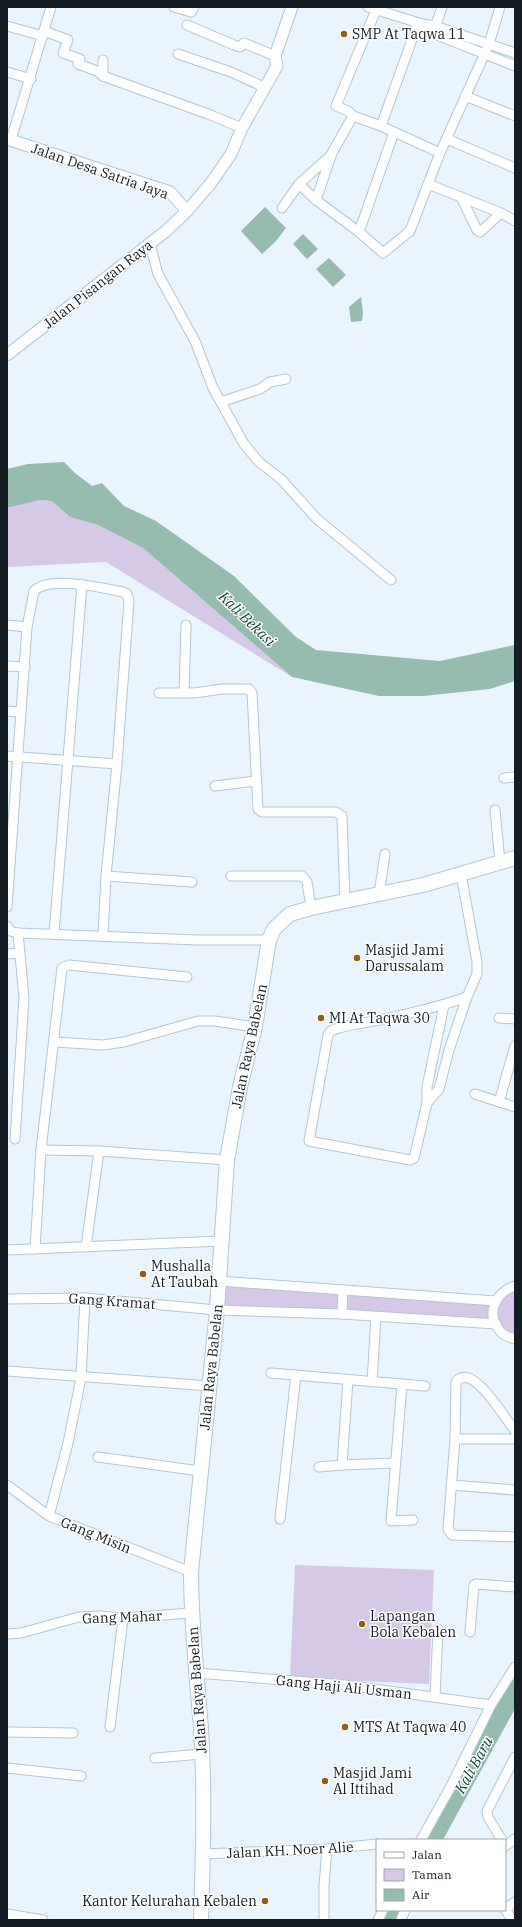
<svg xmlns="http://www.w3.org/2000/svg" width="522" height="1927" font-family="'IBM Plex Serif',serif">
  <rect width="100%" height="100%" fill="#eaf4fc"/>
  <g fill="#d6c9e8">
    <polygon points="40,500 52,501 70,517 98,525 143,548 292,677 106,562 7,567 7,508"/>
    <polygon points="219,1281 495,1301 515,1286 515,1339 496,1324 217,1310"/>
    <polygon points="295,1565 434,1570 429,1684 290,1678"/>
  </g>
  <g fill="#95bcaf">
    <polygon points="265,207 286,228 276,241 262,254 241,231"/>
    <polygon points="303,234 318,249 307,259 293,244"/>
    <polygon points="329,258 346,275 333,287 316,269"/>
    <polygon points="361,297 363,313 362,321 351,322 349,307"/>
    <polygon points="64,462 75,473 92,486 102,483 124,506 156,521 234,576 296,637 316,650 440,661 515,645 515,681 490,689 423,696 379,696 292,677 143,548 98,525 70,517 52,501 40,500 7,508 7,469 28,464"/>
  </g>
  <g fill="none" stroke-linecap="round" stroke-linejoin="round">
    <g stroke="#95bcaf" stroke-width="19">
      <polyline points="432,1840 515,1689"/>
      <polyline points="393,1920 397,1910"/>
    </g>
    <g stroke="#afc8d9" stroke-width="11">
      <g id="minor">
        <polyline points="174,7 191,12 194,7"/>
        <polyline points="368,7 422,24 435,26 515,53"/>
        <polyline points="376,10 336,106 348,111 353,116 381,126 440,153"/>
        <polyline points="422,24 432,33 515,66"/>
        <polyline points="187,25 234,45 240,47 244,43 275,56"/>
        <polyline points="7,26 43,36"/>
        <polyline points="434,30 442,7"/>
        <polyline points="44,31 68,40 63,53 80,59 78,64 97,71 103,76 208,114 242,128"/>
        <polyline points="178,54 231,72 264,87"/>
        <polyline points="7,72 31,79"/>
        <polyline points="103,76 103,60"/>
        <polyline points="465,96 515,116"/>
        <polyline points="381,126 418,23"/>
        <polyline points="447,139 515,168"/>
        <polyline points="11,140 51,7"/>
        <polyline points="299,184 316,200 359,232 383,253 410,231 440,153 489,44 500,7"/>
        <polyline points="428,184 501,213 515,221"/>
        <polyline points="461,197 477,230 480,232 501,213"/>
        <polyline points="316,200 332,153 353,116"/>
        <polyline points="282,208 299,184 331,155"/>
        <polyline points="359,232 394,132"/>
        <polyline points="150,244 158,274 195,341 213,388 244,444 259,462 281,479 317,519 391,580"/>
        <polyline points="221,402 260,389 270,382 286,379"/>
        <polyline points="7,625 27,627"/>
        <polyline points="7,666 25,667"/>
        <polyline points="159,693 194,693 222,689 249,689 252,693 258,809 262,812 336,812 342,816 345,902"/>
        <polyline points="184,693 186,625"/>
        <polyline points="7,711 21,712"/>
        <polyline points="7,756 117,764"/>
        <polyline points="504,778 515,777"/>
        <polyline points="215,786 256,781"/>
        <polyline points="495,810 500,862"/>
        <polyline points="106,876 192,882"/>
        <polyline points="231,876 302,876 307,882 311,908"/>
        <polyline points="379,894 385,854"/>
        <path d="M7,907L27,627L34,591C49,575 103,588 123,592L127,594L129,601L117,764L106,876L103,936"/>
        <polyline points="7,926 10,931 18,933 197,940 269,940"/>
        <polyline points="54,934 82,584"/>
        <polyline points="7,954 19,953"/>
        <polyline points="444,1005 427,1087 427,1103 439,1089 449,1050 467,997 477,974 477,962 461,874"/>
        <polyline points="499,1018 515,1019"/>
        <polyline points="54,1042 103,1045 124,1042 198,1021 215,1021 255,1027"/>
        <polyline points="475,1094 515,1107"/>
        <polyline points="499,1102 515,1046"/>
        <path d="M427,1103L415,1154L414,1158L410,1160L309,1141L328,1035L331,1031C346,1024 363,1024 379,1020C409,1014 438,1007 467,997"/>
        <polyline points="15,1139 24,998 18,933"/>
        <polyline points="41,1150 99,1151 227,1160"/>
        <polyline points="86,1247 99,1151"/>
        <polyline points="35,1249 41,1150 62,968 69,965 187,977"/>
        <polyline points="7,1250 222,1241"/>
        <polyline points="219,1281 496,1301"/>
        <path d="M515,1286C494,1293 484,1317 503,1334C506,1336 511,1338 515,1339"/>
        <polyline points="7,1299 85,1298 217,1310 342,1314 496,1324"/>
        <polyline points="342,1314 343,1290"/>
        <polyline points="7,1371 210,1386"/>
        <polyline points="271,1373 425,1386"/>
        <polyline points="348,1380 342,1465 395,1463"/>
        <polyline points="372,1382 376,1317"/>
        <polyline points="402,1384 391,1521 413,1520"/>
        <path d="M515,1431C506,1420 471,1360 456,1382L455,1439L448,1529L452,1535L515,1537"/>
        <polyline points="455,1439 515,1439"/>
        <polyline points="98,1457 200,1471"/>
        <polyline points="319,1467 342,1465"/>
        <polyline points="7,1485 49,1516 191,1572"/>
        <polyline points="451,1485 515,1490"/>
        <polyline points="49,1516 68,1443 81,1378 85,1298"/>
        <polyline points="280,1519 296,1375"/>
        <polyline points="470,1632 474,1585 476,1584 515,1587"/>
        <polyline points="7,1634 21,1633 79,1617 100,1616 123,1618 191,1613"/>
        <polyline points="196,1673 345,1685 491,1705"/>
        <polyline points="435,1697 438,1629"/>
        <polyline points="110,1727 123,1618"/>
        <polyline points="7,1732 73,1733"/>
        <polyline points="155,1758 202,1754"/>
        <polyline points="7,1768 81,1776"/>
        <polyline points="421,1840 450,1788 491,1705 515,1667"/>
        <polyline points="502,1840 488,1817 487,1811 515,1757"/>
        <polyline points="505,1846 515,1839"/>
        <polyline points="203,1854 327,1849 377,1844"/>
        <polyline points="505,1909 512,1920"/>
        <polyline points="505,1909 515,1902"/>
        <polyline points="7,1914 43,1920"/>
        <polyline points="324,1920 324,1885 327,1849"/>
        <polyline points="378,1920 383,1910"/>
        <polyline points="401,1920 405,1910"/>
      </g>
    </g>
    <g stroke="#afc8d9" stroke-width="13">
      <g id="tertiary">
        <polyline points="7,139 170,192 187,211"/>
        <polyline points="7,355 166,231 187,211 211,183 231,154 242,128 277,66 275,56 292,7"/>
      </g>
    </g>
    <g stroke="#afc8d9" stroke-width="16">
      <path id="primary" d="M201,1920C203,1856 205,1793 201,1729C197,1676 191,1624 191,1572L217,1310L227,1160L240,1087L255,1027L269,940L274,929L290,914L311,908L423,885L515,858"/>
    </g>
    <use href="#minor" stroke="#fff" stroke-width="9"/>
    <use href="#tertiary" stroke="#fff" stroke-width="11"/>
    <use href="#primary" stroke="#fff" stroke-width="14"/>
  </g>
  <g fill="#90600d" stroke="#fff" stroke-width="1.5">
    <circle cx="344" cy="34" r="4"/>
    <circle cx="357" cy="958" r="4"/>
    <circle cx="321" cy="1018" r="4"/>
    <circle cx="143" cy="1274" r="4"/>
    <circle cx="362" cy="1624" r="4"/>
    <circle cx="345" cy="1727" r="4"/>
    <circle cx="325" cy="1781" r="4"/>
    <circle cx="265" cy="1901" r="4"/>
  </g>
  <g text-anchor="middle" stroke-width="3" stroke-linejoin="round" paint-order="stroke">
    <g font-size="14" fill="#141d23" stroke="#fff" text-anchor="start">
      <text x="352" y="39">SMP At Taqwa 11</text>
      <text x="365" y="955">Masjid Jami<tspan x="365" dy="16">Darussalam</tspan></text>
      <text x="329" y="1023">MI At Taqwa 30</text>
      <text x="151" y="1271">Mushalla<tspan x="151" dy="16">At Taubah</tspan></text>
      <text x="370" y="1621">Lapangan<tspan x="370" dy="16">Bola Kebalen</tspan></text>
      <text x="353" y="1732">MTS At Taqwa 40</text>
      <text x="333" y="1778">Masjid Jami<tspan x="333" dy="16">Al Ittihad</tspan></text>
      <text x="257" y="1906" text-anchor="end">Kantor Kelurahan Kebalen</text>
    </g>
    <g font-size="14" fill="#141d23" stroke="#fff">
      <text transform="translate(100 171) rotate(19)" y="5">Jalan Desa Satria Jaya</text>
      <text transform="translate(98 284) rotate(-38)" y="5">Jalan Pisangan Raya</text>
      <text transform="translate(249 1046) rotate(-78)" y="5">Jalan Raya Babelan</text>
      <text transform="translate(112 1301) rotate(4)" y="5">Gang Kramat</text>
      <text transform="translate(211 1367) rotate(-84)" y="5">Jalan Raya Babelan</text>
      <text transform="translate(96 1535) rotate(22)" y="5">Gang Misin</text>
      <text transform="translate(122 1617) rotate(-2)" y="5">Gang Mahar</text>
      <text transform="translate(344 1687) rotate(6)" y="5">Gang Haji Ali Usman</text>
      <text transform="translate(197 1690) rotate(-94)" y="5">Jalan Raya Babelan</text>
      <text transform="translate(290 1850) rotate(-3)" y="5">Jalan KH. Noer Alie</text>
    </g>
    <g font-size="15" font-style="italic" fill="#0e4537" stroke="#fff">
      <text transform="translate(247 619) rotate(44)" y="5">Kali Bekasi</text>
      <text transform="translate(474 1765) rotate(-61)" y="5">Kali Baru</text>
    </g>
  </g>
  <rect width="522" height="1927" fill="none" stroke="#141d23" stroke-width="16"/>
  <rect x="376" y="1839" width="130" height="72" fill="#ffffff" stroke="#a1a5a7"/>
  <rect x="384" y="1852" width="20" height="6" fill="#ffffff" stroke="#a1a5a7"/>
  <text x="412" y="1859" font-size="12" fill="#141d23">Jalan</text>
  <rect x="384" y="1869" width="20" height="12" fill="#d6c9e8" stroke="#a1a5a7"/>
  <text x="412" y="1879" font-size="12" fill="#141d23">Taman</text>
  <rect x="384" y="1889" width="20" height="12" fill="#95bcaf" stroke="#a1a5a7"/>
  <text x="412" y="1899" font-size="12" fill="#141d23">Air</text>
</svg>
